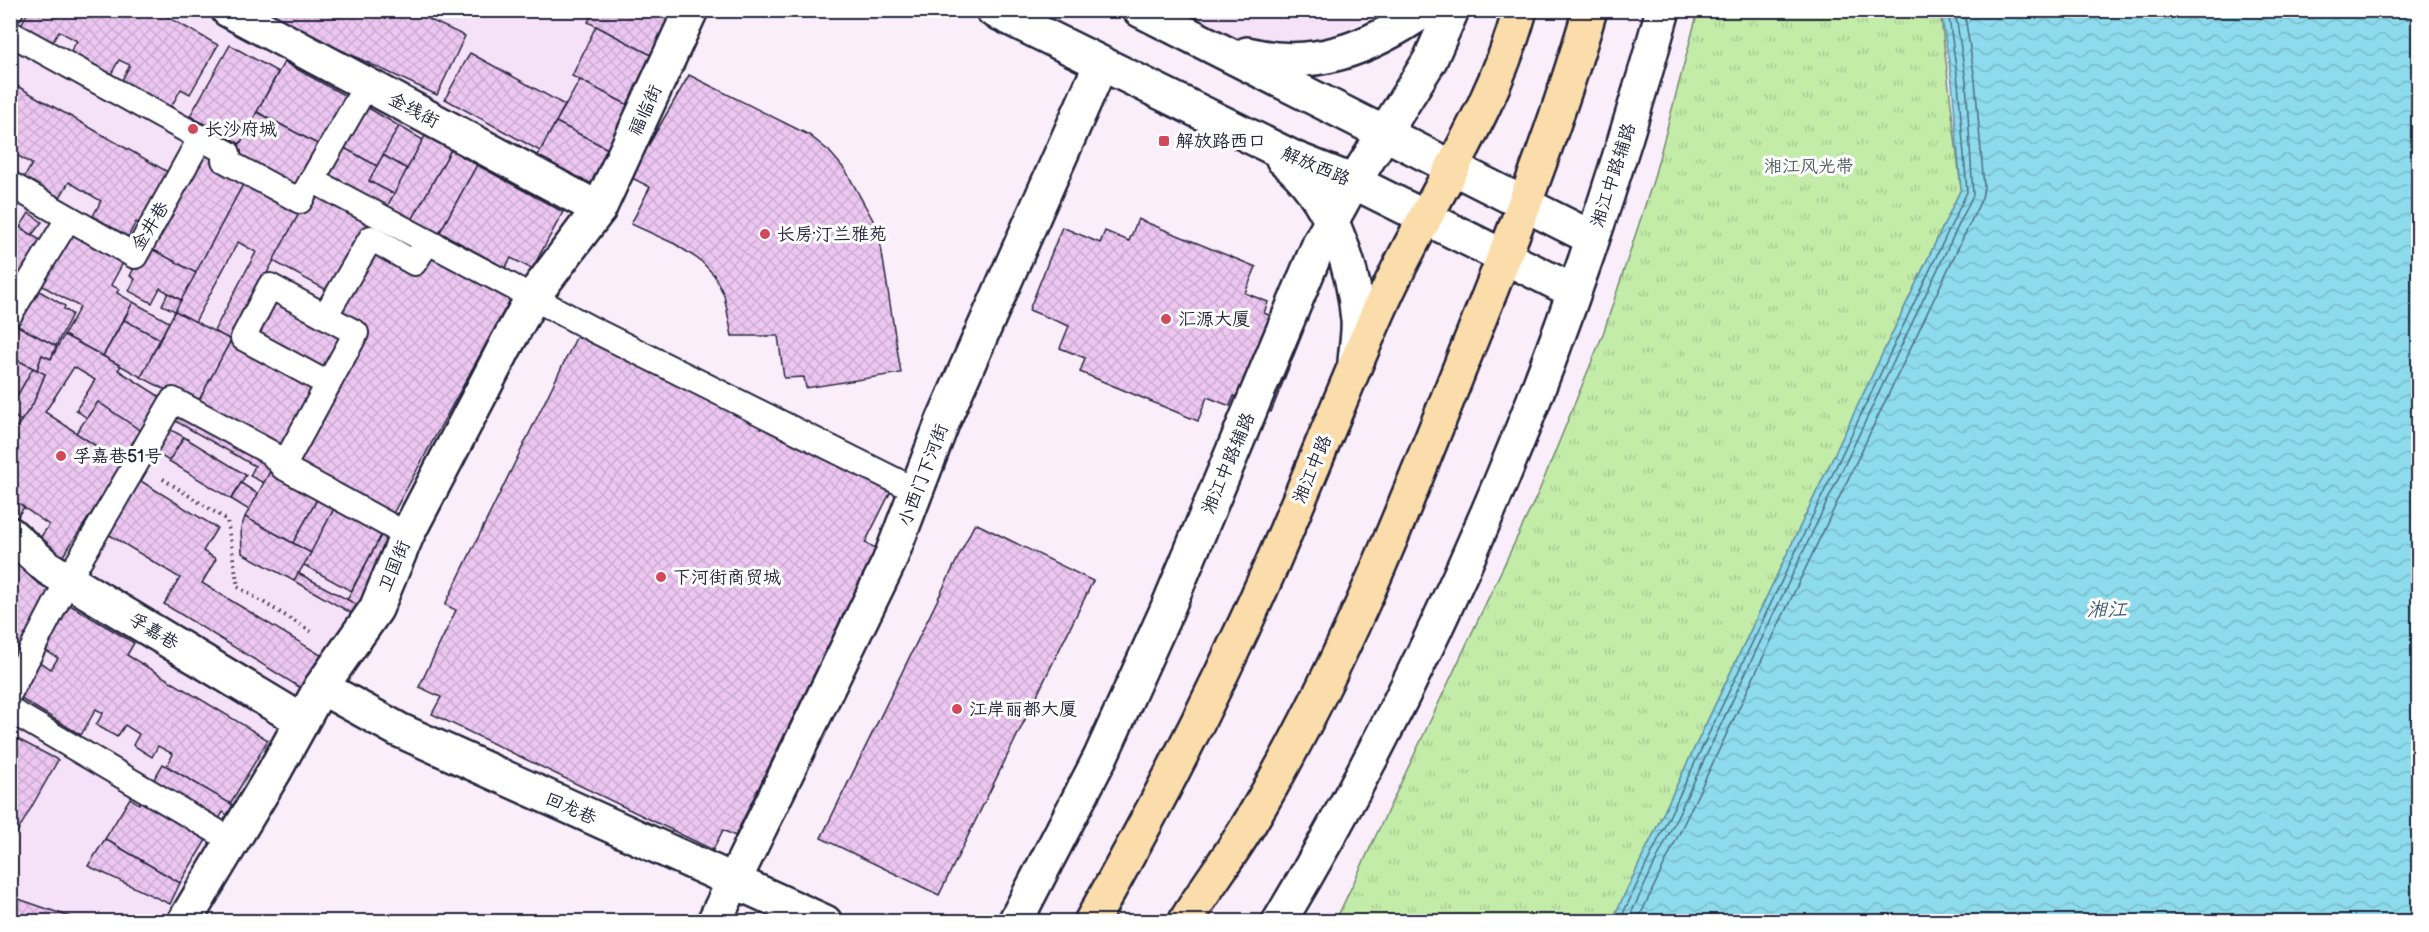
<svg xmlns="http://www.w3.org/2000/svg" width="2429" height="932" font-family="'Balsamiq Sans','LXGW WenKai TC',sans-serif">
  <defs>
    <pattern id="grass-tufts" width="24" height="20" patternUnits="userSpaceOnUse" patternTransform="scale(1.5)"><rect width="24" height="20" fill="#c3eca8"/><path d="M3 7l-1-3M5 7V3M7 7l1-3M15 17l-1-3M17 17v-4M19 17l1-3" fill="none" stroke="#a7ca92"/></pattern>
    <pattern id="water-waves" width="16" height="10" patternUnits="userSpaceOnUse" patternTransform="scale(1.5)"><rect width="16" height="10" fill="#8ddbec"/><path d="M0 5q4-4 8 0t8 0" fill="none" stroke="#79bccb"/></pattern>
    <pattern id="building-cross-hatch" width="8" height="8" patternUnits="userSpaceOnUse" patternTransform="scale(1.5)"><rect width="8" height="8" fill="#edc7f1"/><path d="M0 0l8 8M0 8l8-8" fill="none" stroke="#cbabd0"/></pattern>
  </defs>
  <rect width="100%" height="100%" fill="#faeefb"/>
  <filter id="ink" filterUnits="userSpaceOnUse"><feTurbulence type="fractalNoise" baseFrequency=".0167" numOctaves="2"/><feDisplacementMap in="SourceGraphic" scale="12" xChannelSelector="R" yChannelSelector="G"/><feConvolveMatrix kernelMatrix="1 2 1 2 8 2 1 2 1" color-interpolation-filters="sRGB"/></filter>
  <g filter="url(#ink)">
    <g fill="#f6e2f8">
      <polygon points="10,11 691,11 184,921 11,921"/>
      <polygon points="1175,11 1380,11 1344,30 1305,43 1268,43 1236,37"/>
    </g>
    <polygon fill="url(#grass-tufts)" stroke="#728772" stroke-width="1.5" points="1698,11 1940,11 1961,189 1612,921 1335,922 1539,491 1603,334 1653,181"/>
    <polygon fill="url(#water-waves)" stroke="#6291a5" stroke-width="1.5" points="1941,11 2418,11 2418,921 1612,921 1961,189 1952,82"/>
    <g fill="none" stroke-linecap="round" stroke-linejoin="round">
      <g stroke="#4d6c82" stroke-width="1.5">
        <polyline points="1619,922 1967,192 1958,82 1948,10"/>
        <polyline points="1627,922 1973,195 1966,81 1955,10"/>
        <polyline points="1637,922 1982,198 1984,187 1975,80 1964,10"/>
      </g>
    </g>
    <g fill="url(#building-cross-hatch)" stroke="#22223b" stroke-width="1.5">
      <polygon points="155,10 218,45 190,94 181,89 170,109 121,82 130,65 119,60 109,78 68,55 77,41 59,31 51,45 20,27 27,14 23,10"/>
      <polygon points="261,10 409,10 465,36 437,95 260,12"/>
      <polygon points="594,10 671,10 672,11 651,55 588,22"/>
      <polygon points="596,26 651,55 628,105 572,76"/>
      <polygon points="230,45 278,72 240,144 190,116"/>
      <polygon points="470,53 565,105 540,151 445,99"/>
      <polygon points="284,62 353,100 325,148 257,112"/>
      <polygon points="689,75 809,135 829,151 846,171 874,222 881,247 901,373 806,388 804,377 784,378 778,336 732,336 724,295 714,275 701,261 675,244 631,224 650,187 630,177"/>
      <polygon points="580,80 628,105 608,149 556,122"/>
      <polygon points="10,82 175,176 146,228 136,222 128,237 93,216 101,201 69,182 59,199 24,178 32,164 10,151"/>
      <polygon points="360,103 399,126 377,166 337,144"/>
      <polygon points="257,112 325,148 299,195 232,159"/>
      <polygon points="556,122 608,149 592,184 537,157"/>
      <polygon points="399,126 423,140 407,169 383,155"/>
      <polygon points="427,132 453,146 411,222 386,208"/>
      <polygon points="337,144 377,166 369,181 394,194 386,208 322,173"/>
      <polygon points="201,146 220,156 246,179 196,273 146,246"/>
      <polygon points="451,150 477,165 437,237 411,222"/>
      <polygon points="383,155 407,169 394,194 369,181"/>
      <polygon points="477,165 563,212 532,269 511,258 505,268 440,232"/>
      <polygon points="246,179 302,208 231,340 214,331 256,252 238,242 195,322 175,311"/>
      <polygon points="312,190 371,222 332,293 273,261"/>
      <polygon points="29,213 42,222 32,235 20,227"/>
      <polygon points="1138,219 1256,267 1245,293 1268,302 1264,313 1304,330 1271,412 1234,396 1230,406 1207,397 1198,421 1080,372 1085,358 1060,348 1069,326 1029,310 1062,227 1100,243 1105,231 1129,241"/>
      <polygon points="13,223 48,245 10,302 10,227"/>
      <polygon points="68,230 124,261 111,285 119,289 117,293 133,302 103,356 64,335 80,307 39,284"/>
      <polygon points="146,246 196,273 181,300 160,288 152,303 129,291 135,279 130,276"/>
      <polygon points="370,250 416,275 427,255 510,300 391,517 277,455 326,412 369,333 335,314"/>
      <polygon points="31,286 65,306 64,309 72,314 56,346 10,322"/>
      <polygon points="168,293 181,300 175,311 162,305"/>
      <polygon points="275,294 345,332 323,372 253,334"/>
      <polygon points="133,302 169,322 160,339 124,320"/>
      <polygon points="175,311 231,340 196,406 141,377"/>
      <polygon points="124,320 160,339 141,377 103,356"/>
      <polygon points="10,322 56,346 51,359 42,355 37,370 15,359 10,354"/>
      <polygon points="64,335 121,366 118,370 162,398 141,431 98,402 87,418 76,410 95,380 74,367 45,412 124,464 57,565 33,548 49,525 10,498 10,436 33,404 45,374 37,370 42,355 51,359"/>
      <polygon points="577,336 892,489 865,543 876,548 735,836 723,830 713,850 432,714 441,697 419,687 456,610 445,605"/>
      <polygon points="231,340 315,385 280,450 196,406"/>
      <polygon points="15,359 33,368 10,409 10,362"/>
      <polygon points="33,368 45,374 33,404 21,421 10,413 10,409"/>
      <polygon points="98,402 141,431 132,443 136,446 124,464 76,433"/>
      <polygon points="176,408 275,463 264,483 250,476 255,466 170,418"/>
      <polygon points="10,413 21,421 10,436"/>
      <polygon points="164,426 184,437 169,461 150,449"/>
      <polygon points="184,437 246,475 231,499 169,461"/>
      <polygon points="272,468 320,494 293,543 245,517"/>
      <polygon points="136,478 217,528 203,551 216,559 202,583 324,657 304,690 164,604 180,578 103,531"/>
      <polygon points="241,483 258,494 249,510 231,499"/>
      <polygon points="318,498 335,507 311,553 293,543"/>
      <polygon points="15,501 24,507 14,522 10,520 10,507"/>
      <polygon points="335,507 383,532 351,591 304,565"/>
      <polygon points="245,517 311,553 294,581 242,553 241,528"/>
      <polygon points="975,523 1093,581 939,895 821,838"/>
      <polygon points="383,532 394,539 365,609 347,600"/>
      <polygon points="10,556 58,586 10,675"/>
      <polygon points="298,573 365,609 360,618 294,581"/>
      <polygon points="70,605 134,643 127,655 268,740 230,804 167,766 173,754 158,746 152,757 133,745 139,734 125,725 117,737 96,725 103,713 96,709 81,735 13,694 34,659 51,669 58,658 43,649"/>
      <polygon points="10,735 58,760 10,845"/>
      <polygon points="163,764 233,805 227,815 223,812 180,883 105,839 130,798 139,804"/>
      <polygon points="105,839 180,883 170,904 88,866"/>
      <polygon points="10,896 85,922 10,922"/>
    </g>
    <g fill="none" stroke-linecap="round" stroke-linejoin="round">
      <g stroke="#22223b" stroke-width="28">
        <g id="service">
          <polyline points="10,11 11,10"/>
          <polyline points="10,33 228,153 224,160 300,201 367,84"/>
          <polyline points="312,180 592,329 917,491"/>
          <polyline points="10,184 135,256 201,137"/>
          <polyline points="10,314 68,219"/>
          <polyline points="328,384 243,338 270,286 325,316 371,238 414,263 428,242"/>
          <polyline points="283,467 356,333 325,316"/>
          <polyline points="10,692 68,580 173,400 271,453 283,467 407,535"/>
          <polyline points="10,710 233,841"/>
        </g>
      </g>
      <g stroke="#22223b" stroke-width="38">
        <g id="pedestrian">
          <polyline points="228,10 599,209"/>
          <polyline points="10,534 48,568 302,721"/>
        </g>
      </g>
      <g stroke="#22223b" stroke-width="38">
        <g id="minor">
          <polyline points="321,687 399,730 825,922"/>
          <polyline points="184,922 274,772 321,687 376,609 407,535 506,345 532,298 599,209 691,10"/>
          <polyline points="714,922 889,562 943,421 1101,64"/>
        </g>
      </g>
      <g stroke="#22223b" stroke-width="38">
        <g id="tertiary">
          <polyline points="1015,922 1100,758 1166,612 1320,242 1347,193 1430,60 1452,10"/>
          <path d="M1279,922C1449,638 1575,329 1663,10"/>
        </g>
      </g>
      <g stroke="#22223b" stroke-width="38">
        <g id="secondary">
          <polyline points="993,10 1296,159 1354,182 1573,291"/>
          <polyline points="1140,10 1592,238"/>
          <path d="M1247,54C1314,71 1370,48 1425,10"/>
          <path d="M1283,159C1329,196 1353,261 1358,320C1359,333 1356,348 1355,362"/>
        </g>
      </g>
      <g stroke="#22223b" stroke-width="38">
        <g id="primary">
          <path d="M1091,922C1157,806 1218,687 1272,564C1310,476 1345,386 1384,299C1428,202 1492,114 1520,10"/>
          <path d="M1185,922C1206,887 1231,855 1251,821C1337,677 1400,520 1461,365C1508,248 1555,131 1590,10"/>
        </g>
      </g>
      <polyline stroke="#22223b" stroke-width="4" stroke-dasharray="1.5 4.5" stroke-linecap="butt" points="163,479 227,520 238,587 314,633"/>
      <use href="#service" stroke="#fff" stroke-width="24"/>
      <use href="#pedestrian" stroke="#fff" stroke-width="33"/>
      <use href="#minor" stroke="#fff" stroke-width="33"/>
      <use href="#tertiary" stroke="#fff" stroke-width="33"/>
      <use href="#secondary" stroke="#fff" stroke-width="33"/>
      <use href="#primary" stroke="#fbddab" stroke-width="33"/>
    </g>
  </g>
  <g fill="#d1495b" stroke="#fff" stroke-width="2">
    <circle cx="193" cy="129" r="6"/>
    <rect x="1158" y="135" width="12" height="12" rx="3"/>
    <circle cx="765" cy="234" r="6"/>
    <circle cx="1166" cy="319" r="6"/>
    <circle cx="61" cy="456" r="6"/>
    <circle cx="661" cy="577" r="6"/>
    <circle cx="957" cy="709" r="6"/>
  </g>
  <g text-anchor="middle" stroke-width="6" stroke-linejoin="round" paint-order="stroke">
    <g font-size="18" fill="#22223b" stroke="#fff">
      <text transform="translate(414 110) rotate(28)" y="6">金线街</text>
      <text transform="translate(645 110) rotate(-65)" y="6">福临街</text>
      <text transform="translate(1316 166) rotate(23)" y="6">解放西路</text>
      <text transform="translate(1613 175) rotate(-72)" y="6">湘江中路辅路</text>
      <text transform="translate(150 226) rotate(-58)" y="6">金井巷</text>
      <text transform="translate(1228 463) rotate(-67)" y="6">湘江中路辅路</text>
      <text transform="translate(1312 469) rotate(-67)" y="6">湘江中路</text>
      <text transform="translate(923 475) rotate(-69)" y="6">小西门下河街</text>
      <text transform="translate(394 566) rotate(-67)" y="6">卫国街</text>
      <text transform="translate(154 631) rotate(31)" y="6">孚嘉巷</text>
      <text transform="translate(571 808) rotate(24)" y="6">回龙巷</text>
    </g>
    <g font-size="18" fill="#22223b" stroke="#fff" text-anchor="start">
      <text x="205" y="135">长沙府城</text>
      <text x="1176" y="147">解放路西口</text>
      <text x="777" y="240">长房·汀兰雅苑</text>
      <text x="1178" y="325">汇源大厦</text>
      <text x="73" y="462">孚嘉巷51号</text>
      <text x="673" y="583">下河街商贸城</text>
      <text x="969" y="715">江岸丽都大厦</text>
    </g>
    <g font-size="18" fill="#525f5c" stroke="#fff">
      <text x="1809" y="172">湘江风光带</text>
    </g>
    <g font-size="20" font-style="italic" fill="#425a70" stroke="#fff">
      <text x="2107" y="616">湘江</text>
    </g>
  </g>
  <rect width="2429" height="932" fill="none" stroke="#fff" stroke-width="36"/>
  <rect x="18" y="18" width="2393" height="896" fill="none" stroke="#22223b" stroke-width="2" filter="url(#ink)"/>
</svg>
